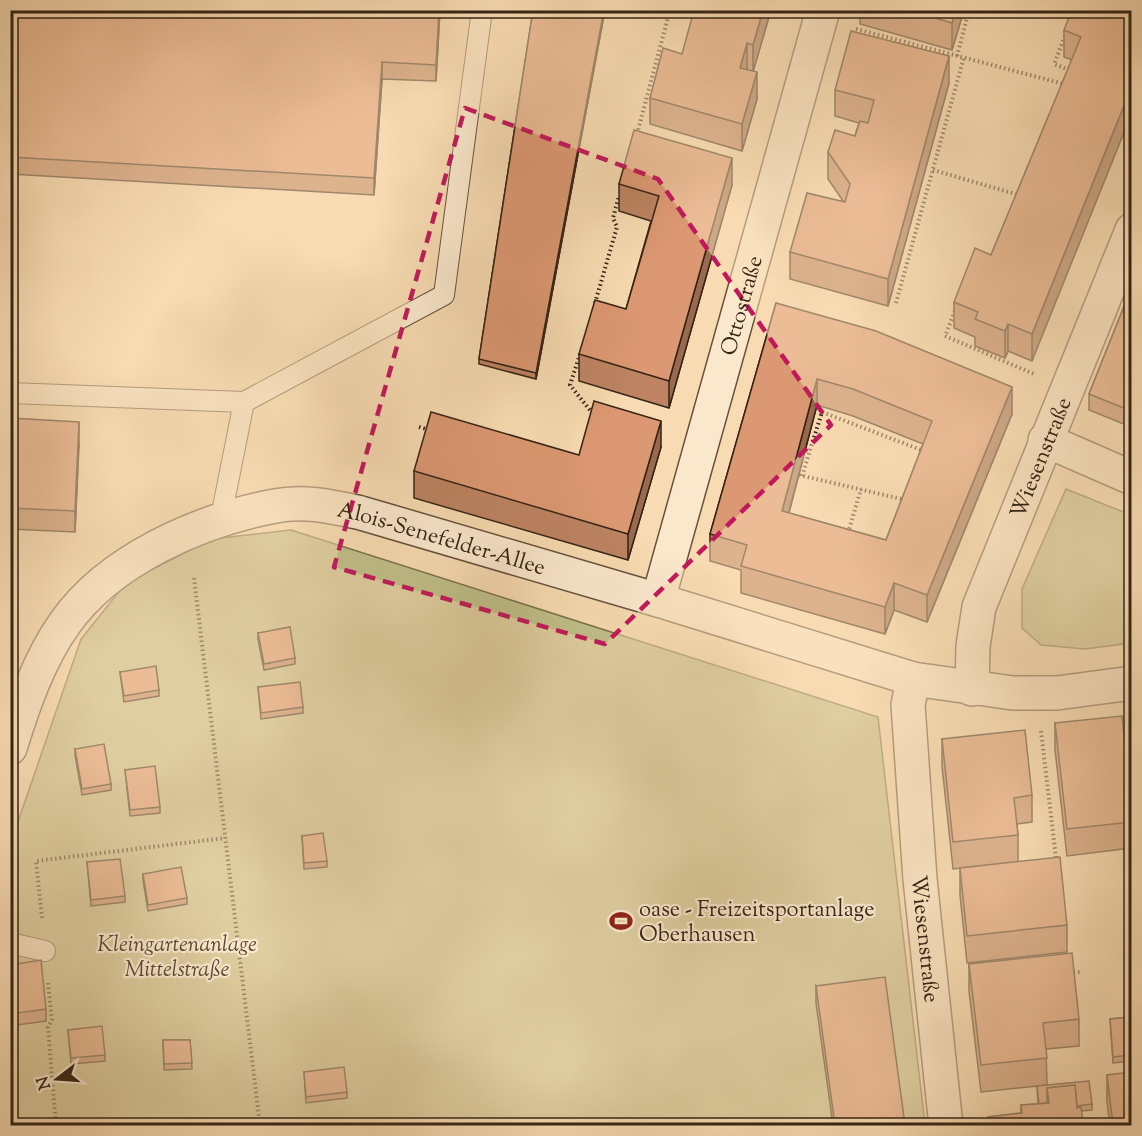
<svg xmlns="http://www.w3.org/2000/svg" width="1142" height="1136" font-family="'Sorts Mill Goudy',serif">
  <rect width="100%" height="100%" fill="#f8dbb2"/>
  <filter id="stains"><feTurbulence type="fractalNoise" baseFrequency=".00333" numOctaves="4"/><feColorMatrix values="0 0 0 0 .2 0 0 0 0 .09 0 0 0 0 .02 0 0 0 .5 -.17"/></filter>
  <radialGradient id="worn" r=".72"><stop offset=".6" stop-color="#630" stop-opacity="0"/><stop offset="1" stop-color="#630" stop-opacity=".3"/></radialGradient>
  <g fill="#c0bf89" stroke="#7a724f" stroke-width="1.5">
    <polygon points="1066,489 1131,515 1131,643 1085,649 1041,645 1022,628 1022,589"/>
    <polygon points="291,530 878,717 925,1125 11,1126 11,842 81,639 126,583 211,539"/>
  </g>
  <g fill="none" stroke-linecap="round" stroke-linejoin="round">
    <g stroke="#66523c" stroke-width="22">
      <g id="service">
        <polyline points="10,393 244,402 220,522"/>
        <polyline points="244,402 444,295 482,10"/>
        <polyline points="10,943 45,951"/>
      </g>
    </g>
    <g stroke="#66523c" stroke-width="36">
      <g id="minor">
        <polyline points="1045,440 1132,478"/>
        <path id="s1" d="M658,600L823,10"/>
        <path id="s2" d="M913,679L908,705L920,879L946,1126"/>
        <path id="s3" d="M972,689L973,646L979,607L1132,230"/>
        <path id="s4" d="M10,748C23,706 39,659 65,623C110,559 201,520 275,506C304,500 333,507 361,513L658,600L913,679L1013,693H1057L1132,683"/>
      </g>
    </g>
    <g stroke="#352415" stroke-width="4" stroke-dasharray="1.5 3" stroke-linecap="butt">
      <polyline points="677,10 696,16"/>
      <polyline points="856,29 1064,84"/>
      <polyline points="1065,36 1054,64 1069,70 1068,72"/>
      <polyline points="957,56 969,10"/>
      <polyline points="637,134 670,10"/>
      <polyline points="933,170 1019,195"/>
      <polyline points="595,303 617,227 613,218 619,196"/>
      <polyline points="896,303 964,57"/>
      <polyline points="955,311 945,336 1034,374"/>
      <polyline points="580,354 570,385 593,414"/>
      <polyline points="419,427 430,430"/>
      <polyline points="799,475 906,500"/>
      <polyline points="802,476 822,412 924,451"/>
      <polyline points="848,533 861,489"/>
      <polyline points="194,578 260,1126"/>
      <polyline points="1126,721 1132,762"/>
      <polyline points="1041,731 1056,858"/>
      <polyline points="42,918 36,861 225,838"/>
      <polyline points="1069,973 1080,972"/>
      <polyline points="48,983 52,1020 48,1027 56,1126"/>
    </g>
    <use href="#service" stroke="#fae8cd" stroke-width="20"/>
    <use href="#minor" stroke="#fae8cd" stroke-width="33"/>
  </g>
  <g fill="#bd8362" stroke="#352415" stroke-width="1.5" fill-rule="evenodd">
    <polygon points="10,10 440,10 436,81 382,79 374,195 10,174"/>
    <polygon points="533,10 605,10 536,379 479,364 479,359"/>
    <polygon points="771,10 753,71 757,99 742,151 650,124 650,98 682,54"/>
    <polygon points="860,10 964,10 952,50 860,24"/>
    <polygon points="1131,10 1032,361 1008,351 1005,358 975,346 975,337 954,328 954,302 991,255 1072,60 1064,57 1064,30"/>
    <polygon points="949,83 888,306 790,279 790,252 843,201 828,179 828,152 855,136 859,123 835,116 835,90"/>
    <polygon points="619,184 732,185 669,408 579,381 579,354 626,309 651,221 619,211"/>
    <polygon points="1131,289 1131,427 1089,410 1089,394"/>
    <path d="M776,303L1012,414L927,622L894,610L885,634L741,593V570L710,561V534ZM817,405L853,416L923,444L886,540L789,513Z"/>
    <polygon points="10,418 79,443 75,532 10,529"/>
    <polygon points="661,447 628,560 414,498 414,471"/>
    <polygon points="258,633 295,658 295,664 264,670 258,639"/>
    <polygon points="120,672 159,690 159,696 124,702"/>
    <polygon points="258,687 303,707 303,713 261,719"/>
    <polygon points="1055,723 1131,803 1131,848 1067,856 1055,750"/>
    <polygon points="942,739 1032,795 1032,822 1017,824 1018,835 1018,862 953,869 942,766"/>
    <polygon points="75,749 111,784 111,790 82,795 75,755"/>
    <polygon points="125,770 160,807 160,813 130,816"/>
    <polygon points="302,836 327,861 327,867 304,869"/>
    <polygon points="87,862 125,896 125,902 91,906"/>
    <polygon points="960,868 1067,925 1067,952 967,963 960,895"/>
    <polygon points="143,874 187,898 187,904 148,911 143,880"/>
    <polygon points="969,964 1079,1019 1079,1046 1046,1049 1047,1085 981,1092 969,991"/>
    <polygon points="10,965 46,1009 46,1021 10,1026"/>
    <polygon points="816,986 905,1125 833,1125 816,1003"/>
    <polygon points="1131,1017 1131,1061 1113,1063 1110,1019"/>
    <polygon points="68,1030 105,1055 105,1061 71,1064"/>
    <polygon points="163,1040 190,1040 192,1069 164,1070"/>
    <polygon points="304,1072 347,1092 347,1098 306,1103"/>
    <polygon points="1107,1075 1131,1125 1110,1125 1107,1102"/>
    <polygon points="1037,1086 1092,1104 1092,1110 1081,1111 1083,1125 988,1125 988,1117 1021,1113 1021,1105 1038,1104"/>
  </g>
  <g fill="#9a6a50" stroke="#352415" stroke-width="1.5">
    <polygon points="439,10 440,10 436,81 436,65"/>
    <polygon points="604,10 605,10 536,379 536,373"/>
    <polygon points="763,10 771,10 753,72 753,45"/>
    <polygon points="956,10 964,10 952,50 952,23"/>
    <polygon points="747,43 747,70 740,68"/>
    <polygon points="949,56 949,83 888,306 888,279"/>
    <polygon points="382,62 382,79 374,195 374,178"/>
    <polygon points="757,72 757,99 742,151 742,124"/>
    <polygon points="1131,88 1131,115 1032,361 1032,334"/>
    <polygon points="732,158 732,185 669,408 669,381"/>
    <polygon points="1008,324 1008,351 1005,358 1005,331"/>
    <polygon points="817,379 817,405 782,538 782,511"/>
    <polygon points="1012,387 1012,414 927,622 927,595"/>
    <polygon points="661,421 661,447 628,560 628,534"/>
    <polygon points="79,422 79,443 75,532 75,511"/>
    <polygon points="894,583 894,610 885,634 885,607"/>
  </g>
  <g fill="#dc9872" stroke="#352415" stroke-width="1.5" fill-rule="evenodd">
    <polygon points="10,10 439,10 436,65 382,62 374,178 10,157"/>
    <polygon points="533,10 604,10 536,373 479,359"/>
    <polygon points="694,10 763,10 753,45 747,43 740,68 757,72 742,124 650,98 663,48 682,54"/>
    <polygon points="908,10 956,10 952,23"/>
    <polygon points="1072,10 1131,10 1131,88 1032,334 1008,324 1005,331 975,319 978,312 954,302 975,248 991,255 1081,37 1064,30"/>
    <polygon points="851,31 949,56 888,279 790,252 807,193 845,202 850,184 828,152 835,130 855,136 860,121 868,123 874,100 835,90"/>
    <polygon points="634,130 732,158 669,381 579,354 595,300 626,309 659,196 619,184"/>
    <polygon points="1131,289 1131,411 1089,394"/>
    <path d="M776,303L876,331L1012,387L927,595L894,583L885,607L741,566L747,545L710,534ZM817,379L853,389L932,421L886,540L782,511Z"/>
    <polygon points="594,401 661,421 628,534 414,471 431,412 579,455"/>
    <polygon points="10,418 79,422 75,511 10,508"/>
    <polygon points="290,627 295,658 264,664 258,633"/>
    <polygon points="156,666 159,690 124,696 120,672"/>
    <polygon points="300,682 303,707 261,713 258,687"/>
    <polygon points="1122,716 1131,803 1131,822 1067,829 1055,723"/>
    <polygon points="1025,730 1032,795 1014,798 1018,835 953,842 942,739"/>
    <polygon points="104,744 111,784 82,789 75,749"/>
    <polygon points="155,766 160,807 130,810 125,770"/>
    <polygon points="323,833 327,861 304,863 302,836"/>
    <polygon points="1060,857 1067,925 967,936 960,868"/>
    <polygon points="120,859 125,896 91,900 87,862"/>
    <polygon points="181,867 187,898 148,905 143,874"/>
    <polygon points="1072,953 1079,1019 1043,1023 1047,1058 981,1065 969,964"/>
    <polygon points="41,960 46,1009 10,1014 10,965"/>
    <polygon points="885,977 905,1125 835,1125 816,986"/>
    <polygon points="1131,1017 1131,1055 1113,1057 1110,1019"/>
    <polygon points="102,1026 105,1055 71,1058 68,1030"/>
    <polygon points="163,1040 190,1040 192,1063 164,1064"/>
    <polygon points="344,1067 347,1092 306,1097 304,1072"/>
    <polygon points="1131,1072 1131,1125 1113,1125 1107,1075"/>
    <polygon points="1089,1081 1092,1104 1077,1106 1075,1085 1047,1088 1047,1103 1039,1104 1037,1086"/>
    <polygon points="1075,1085 1077,1108 1081,1107 1083,1125 988,1125 988,1117 1022,1113 1021,1105 1049,1103 1047,1088"/>
    <polygon points="194,1122 195,1125 164,1125"/>
  </g>
  <path d="M0 0H1142V1136H0ZM465,108L658,179L831,425L605,644L334,567Z" fill="#f8dbb2" fill-opacity=".55" fill-rule="evenodd"/>
  <path fill="none" stroke="#c2185b" stroke-width="4.5" stroke-dasharray="12 8" stroke-linejoin="round" d="M465,108L658,179L831,425L605,644L334,567Z"/>
  <defs>
    <g id="stadium-bare" transform="scale(1.8)"><path d="M0-5a6.5 5 0 1 0 0 10a6.5 5 0 1 0 0-10ZM-3.5-1.8h7v3.6h-7Z" fill="#8f2418" stroke="#fae8cd" stroke-width="2.5" paint-order="stroke"/></g>
  </defs>
  <g fill-rule="evenodd">
    <use href="#stadium-bare" x="621" y="921"/>
  </g>
  <g text-anchor="middle" stroke-width="4.5" stroke-linejoin="round" paint-order="stroke">
    <g font-size="22" fill="#352415" stroke="#fae8cd">
      <text dy="8" stroke="none"><textPath href="#s1" startOffset="306">Ottostraße</textPath></text>
      <text dy="8" stroke="none"><textPath href="#s3" startOffset="244">Wiesenstraße</textPath></text>
      <text dy="8" stroke="none"><textPath href="#s4" startOffset="554">Alois-Senefelder-Allee</textPath></text>
      <text dy="8" stroke="none"><textPath href="#s2" startOffset="261">Wiesenstraße</textPath></text>
    </g>
    <g font-size="22" fill="#352415" stroke="#fae8cd" text-anchor="start">
      <text x="639" y="916">oase - Freizeitsportanlage<tspan x="639" dy="25">Oberhausen</tspan></text>
    </g>
    <g font-size="22" font-style="italic" fill="#584b32" stroke="#fae8cd">
      <text x="177" y="951">Kleingartenanlage<tspan x="177" dy="25">Mittelstraße</tspan></text>
    </g>
  </g>
  <rect width="1142" height="1136" fill="none" stroke="#f8dbb2" stroke-width="36"/>
  <rect x="12" y="12" width="1118" height="1112" fill="none" stroke="#352415" stroke-width="3"/>
  <rect x="18" y="18" width="1106" height="1100" fill="none" stroke="#352415" stroke-width="1.5"/>
  <g transform="translate(57 1079) rotate(253)" stroke="#fae8cd" stroke-width="4.5" paint-order="stroke">
  <path d="M0-4.5L10 22L0 15L-10 22Z" fill="#352415"/>
  <text y="-9" font-size="16" font-weight="bold" text-anchor="middle" fill="#352415">N</text>
  </g>
  <rect width="100%" height="100%" filter="url(#stains)"/>
  <rect width="100%" height="100%" fill="url(#worn)"/>
</svg>
